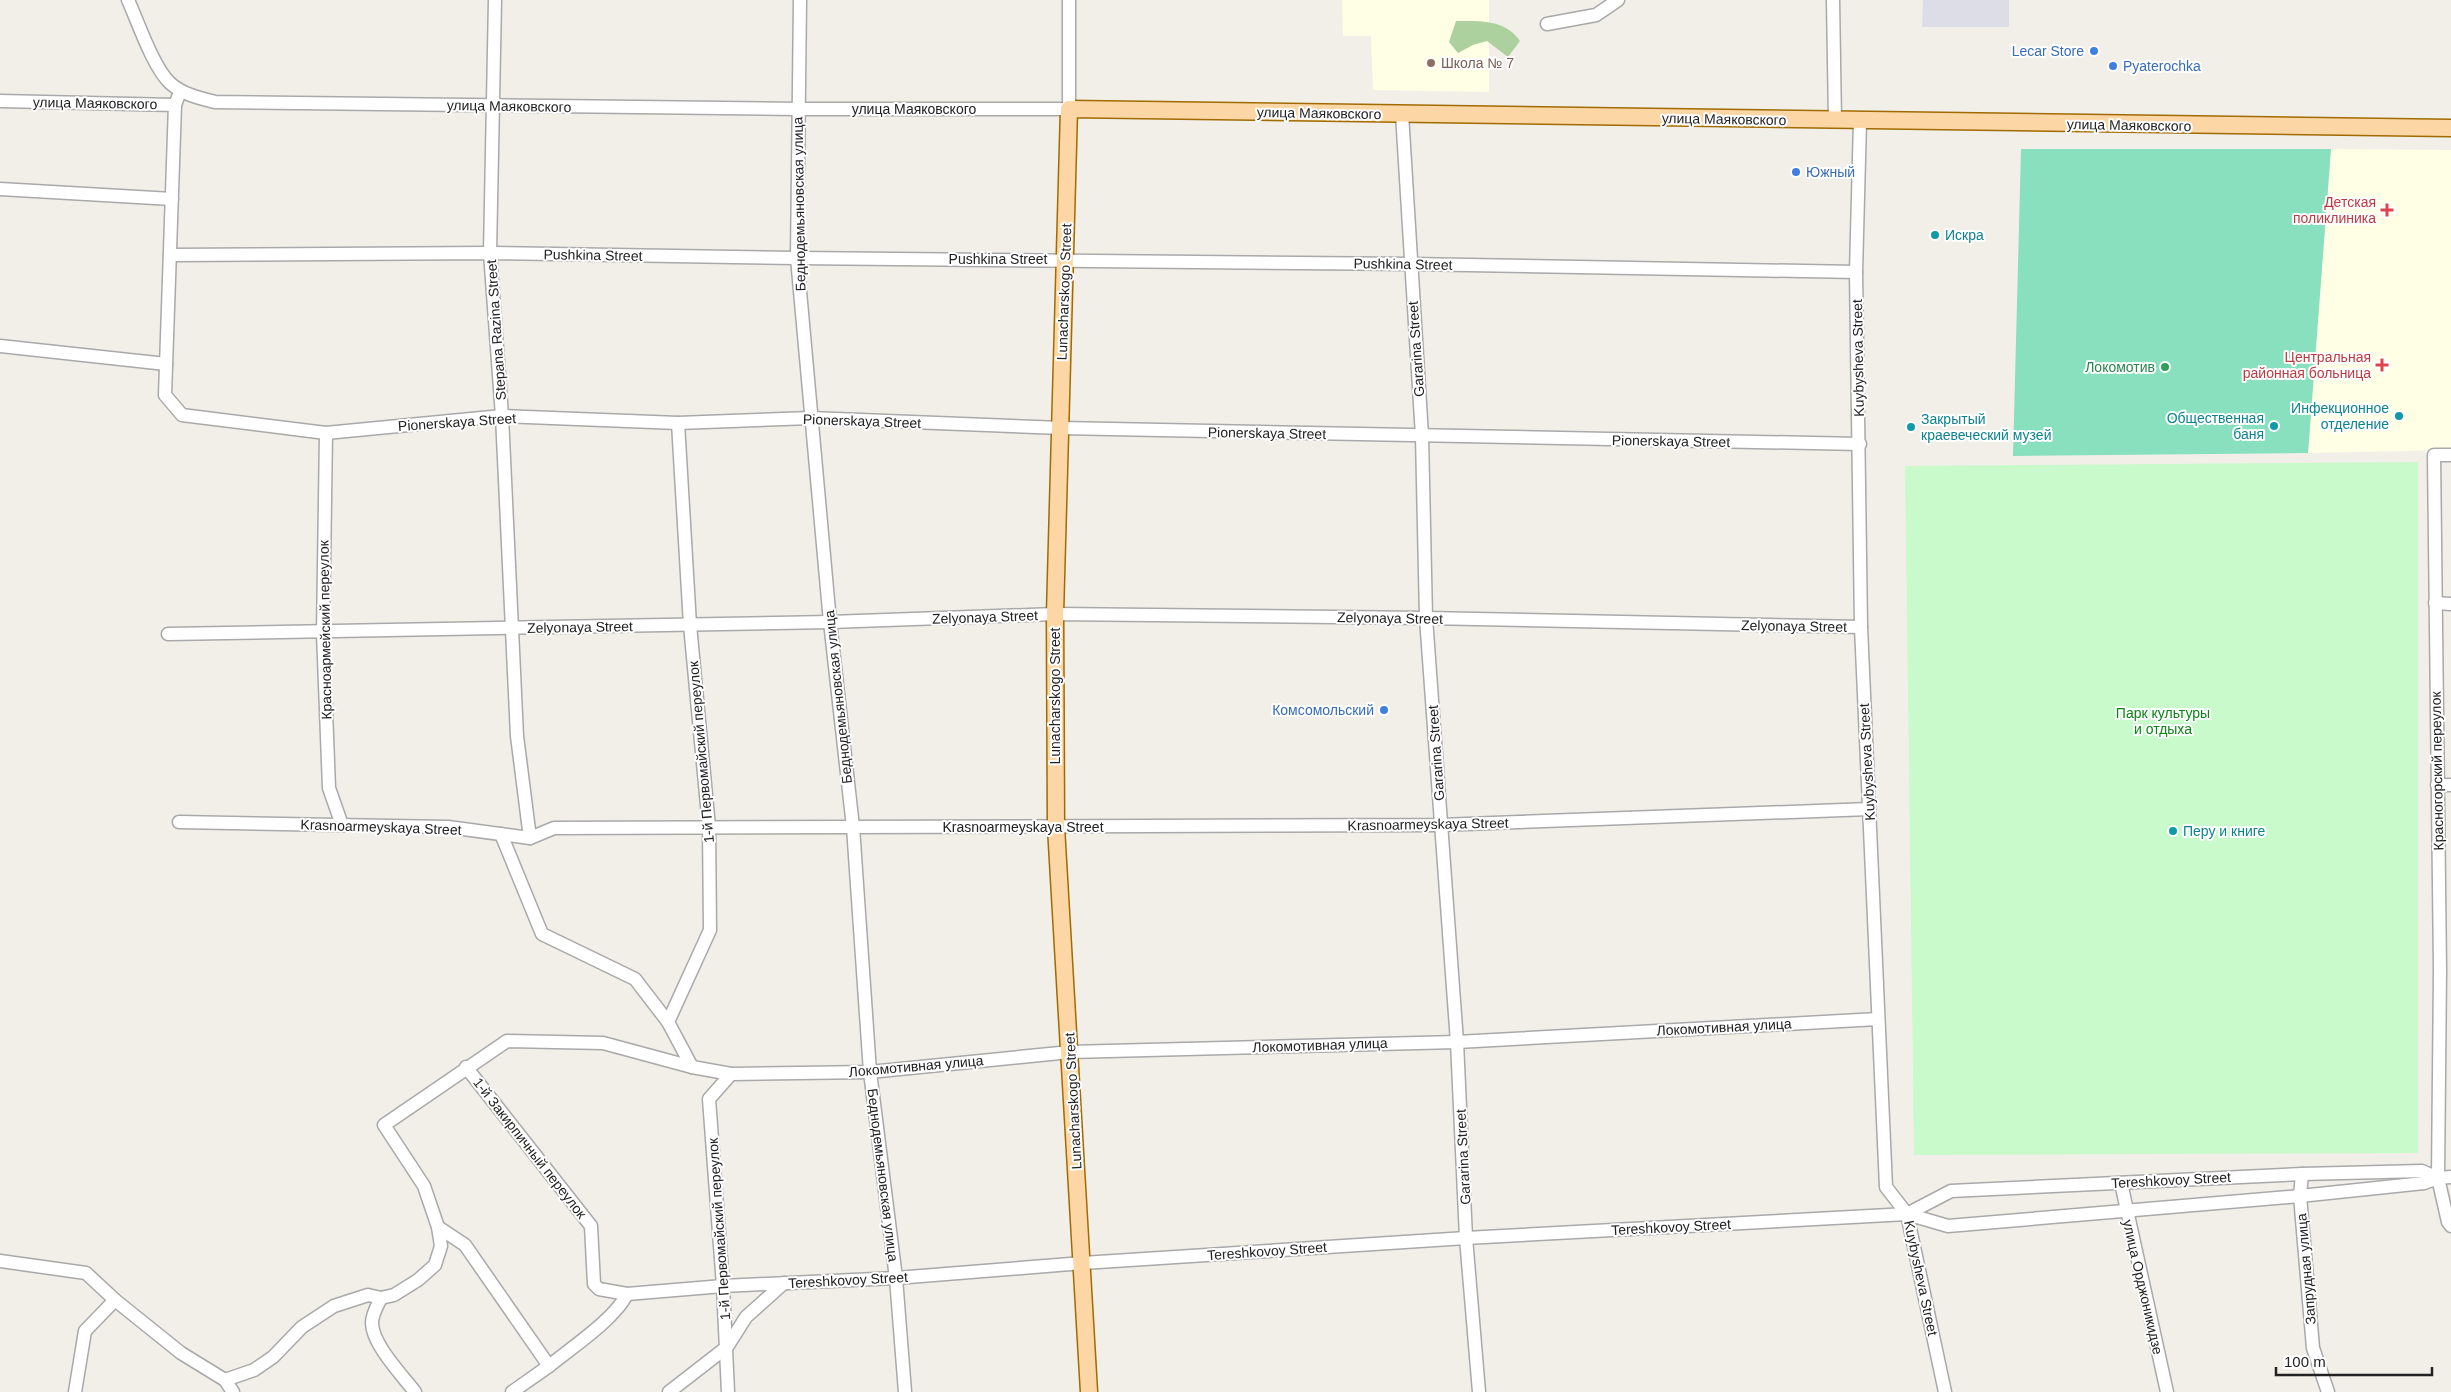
<svg xmlns="http://www.w3.org/2000/svg" width="2451" height="1392" font-family="Arial,sans-serif">
  <rect width="100%" height="100%" fill="#f2efe9"/>
  <g fill="#ffffe5">
    <polygon points="1342,0 1489,0 1489,92 1373,90 1371,36 1343,36"/>
    <polygon points="2331,149 2451,150 2451,450 2308,453"/>
  </g>
  <path fill="#add19e" d="M1456,21C1480,21 1505,19 1520,41L1508,57L1487,41L1473,45L1458,53L1449,42Z"/>
  <polygon fill="#c8facc" points="2418,462 2418,1153 1914,1155 1905,466"/>
  <polygon fill="#88e0be" points="2021,149 2331,149 2308,453 2013,456"/>
  <polygon fill="#dddde8" points="1923,0 2009,0 2009,27 1922,27"/>
  <g fill="none" stroke-linecap="round" stroke-linejoin="round">
    <g stroke="#a9a9a9" stroke-width="15">
      <g id="minor">
        <path d="M128,0C138,22 153,67 170,83C182,94 199,98 215,102L798,109H1069V0"/>
        <polyline points="495,0 490,253 502,416 517,736 530,838"/>
        <polyline points="800,0 797,258 830,622 853,827 870,1072 896,1278 905,1392"/>
        <polyline points="1833,0 1835,121"/>
        <polyline points="1547,24 1596,15 1618,0"/>
        <polyline points="0,101 175,105 178,97"/>
        <polyline points="175,105 165,395 182,415 326,433 502,416 678,423 811,418 1061,428 1860,444"/>
        <polyline points="1402,114 1422,436 1426,618 1457,1042 1466,1238 1479,1392"/>
        <polyline points="1860,121 1856,272 1861,627 1886,1187 1907,1214 1945,1392"/>
        <polyline points="0,189 172,199"/>
        <polyline points="170,255 490,253 797,258 1410,264 1856,272"/>
        <polyline points="0,346 166,364"/>
        <polyline points="678,423 690,625 709,827 710,930 668,1022 692,1067"/>
        <polyline points="326,433 323,633 329,788 342,825"/>
        <polyline points="2451,455 2434,455 2440,970 2438,1178 2448,1222 2451,1226"/>
        <polyline points="2435,603 2451,604"/>
        <polyline points="168,634 830,622 1055,614 1426,618 1861,627"/>
        <polyline points="2437,785 2451,785"/>
        <polyline points="179,822 448,827 530,838 554,828 1440,825 1869,809"/>
        <polyline points="501,834 542,934 635,979 668,1022"/>
        <polyline points="466,1067 591,1226 594,1284 599,1289 627,1294 723,1286 896,1278 1083,1263 1466,1238 1907,1214 1948,1226 2300,1196 2424,1183 2438,1178 2451,1177"/>
        <polyline points="2302,1174 2300,1196 2313,1348 2328,1392"/>
        <polyline points="2121,1183 2167,1392"/>
        <polyline points="1907,1214 1951,1191 2302,1174 2422,1171 2438,1178"/>
        <path d="M438,1227L465,1245L549,1366C571,1348 615,1319 627,1294"/>
        <polyline points="0,1261 86,1273 115,1300 85,1331 75,1392"/>
        <path d="M381,1298C377,1306 372,1314 372,1323C372,1344 402,1375 415,1392"/>
        <polyline points="115,1300 181,1353 225,1380 233,1392"/>
        <polyline points="225,1380 254,1370 273,1357 302,1327 334,1306 368,1295 381,1298 394,1295 418,1280 435,1265 441,1246 438,1227 424,1186 384,1125 507,1041 603,1043 692,1067 731,1074 870,1072 1070,1052 1457,1042 1878,1019"/>
        <polyline points="512,1392 549,1366"/>
        <polyline points="669,1392 727,1347 746,1317 784,1283"/>
        <polyline points="728,1392 723,1286 709,1099 731,1074"/>
      </g>
    </g>
    <g stroke="#a06b00" stroke-width="19">
      <polyline id="major" points="1089,1392 1056,827 1055,614 1069,109 2451,128"/>
    </g>
    <use href="#minor" stroke="#fff" stroke-width="12"/>
    <use href="#major" stroke="#fcd6a4" stroke-width="16"/>
  </g>
  <g fill="#3f7fe0" stroke="#fff" stroke-width="2">
    <circle cx="2094" cy="51" r="5"/>
    <circle cx="2113" cy="66" r="5"/>
    <circle cx="1796" cy="172" r="5"/>
    <circle cx="1384" cy="710" r="5"/>
  </g>
  <circle fill="#8d6e63" stroke="#fff" stroke-width="2" cx="1431" cy="63" r="5"/>
  <g fill="#e0444e" stroke="#fff" stroke-width="2">
    <path d="M2384.5 202.5h5v5h5v5h-5v5h-5v-5h-5v-5h5z"/>
    <path d="M2379.5 357.5h5v5h5v5h-5v5h-5v-5h-5v-5h5z"/>
  </g>
  <g fill="#0f9aa8" stroke="#fff" stroke-width="2">
    <circle cx="1935" cy="235" r="5"/>
    <circle cx="2399" cy="416" r="5"/>
    <circle cx="2274" cy="426" r="5"/>
    <circle cx="1911" cy="427" r="5"/>
    <circle cx="2173" cy="831" r="5"/>
  </g>
  <circle fill="#2e9e5b" stroke="#fff" stroke-width="2" cx="2165" cy="367" r="5"/>
  <g text-anchor="middle" stroke-width="4" stroke-linejoin="round" paint-order="stroke">
    <g font-size="14" fill="#366cbe" stroke="#fff" text-anchor="end">
      <text x="2084" y="56">Lecar Store</text>
      <text x="2123" y="71" text-anchor="start">Pyaterochka</text>
      <text x="1806" y="177" text-anchor="start">Южный</text>
      <text x="1374" y="715">Комсомольский</text>
    </g>
    <g font-size="14" fill="#785e54" stroke="#fff" text-anchor="start">
      <text x="1441" y="68">Школа № 7</text>
    </g>
    <g font-size="14" fill="#222" stroke="#fff">
      <text transform="translate(95 103) rotate(1)" y="5">улица Маяковского</text>
      <text transform="translate(509 106) rotate(1)" y="5">улица Маяковского</text>
      <text x="914" y="114">улица Маяковского</text>
      <text transform="translate(1319 113) rotate(1)" y="5">улица Маяковского</text>
      <text transform="translate(1724 119) rotate(1)" y="5">улица Маяковского</text>
      <text transform="translate(2129 125) rotate(1)" y="5">улица Маяковского</text>
      <text transform="translate(799 204) rotate(-91)" y="5">Беднодемьяновская улица</text>
      <text transform="translate(593 255) rotate(1)" y="5">Pushkina Street</text>
      <text x="998" y="264">Pushkina Street</text>
      <text transform="translate(1403 264) rotate(1)" y="5">Pushkina Street</text>
      <text transform="translate(1064 292) rotate(-88)" y="5">Lunacharskogo Street</text>
      <text transform="translate(496 330) rotate(-94)" y="5">Stepana Razina Street</text>
      <text transform="translate(1416 349) rotate(-94)" y="5">Gararina Street</text>
      <text transform="translate(1858 358) rotate(-91)" y="5">Kuybysheva Street</text>
      <text transform="translate(862 421) rotate(2)" y="5">Pionerskaya Street</text>
      <text transform="translate(457 422) rotate(-4)" y="5">Pionerskaya Street</text>
      <text transform="translate(1267 433) rotate(1)" y="5">Pionerskaya Street</text>
      <text transform="translate(1671 441) rotate(1)" y="5">Pionerskaya Street</text>
      <text transform="translate(985 617) rotate(-2)" y="5">Zelyonaya Street</text>
      <text transform="translate(1390 618) rotate(1)" y="5">Zelyonaya Street</text>
      <text transform="translate(1794 626) rotate(1)" y="5">Zelyonaya Street</text>
      <text transform="translate(580 627) rotate(-1)" y="5">Zelyonaya Street</text>
      <text transform="translate(325 630) rotate(-91)" y="5">Красноармейский переулок</text>
      <text transform="translate(1055 696) rotate(-90)" y="5">Lunacharskogo Street</text>
      <text transform="translate(838 697) rotate(-96)" y="5">Беднодемьяновская улица</text>
      <text transform="translate(701 752) rotate(-95)" y="5">1-й Первомайский переулок</text>
      <text transform="translate(1436 753) rotate(-94)" y="5">Gararina Street</text>
      <text transform="translate(1867 762) rotate(-93)" y="5">Kuybysheva Street</text>
      <text transform="translate(2437 771) rotate(-91)" y="5">Красногорский переулок</text>
      <text transform="translate(1428 824) rotate(-1)" y="5">Krasnoarmeyskaya Street</text>
      <text transform="translate(381 827) rotate(2)" y="5">Krasnoarmeyskaya Street</text>
      <text x="1023" y="832">Krasnoarmeyskaya Street</text>
      <text transform="translate(1724 1027) rotate(-3)" y="5">Локомотивная улица</text>
      <text transform="translate(1320 1045) rotate(-2)" y="5">Локомотивная улица</text>
      <text transform="translate(916 1066) rotate(-5)" y="5">Локомотивная улица</text>
      <text transform="translate(1073 1101) rotate(-93)" y="5">Lunacharskogo Street</text>
      <text transform="translate(530 1148) rotate(52)" y="5">1-й Закирпичный переулок</text>
      <text transform="translate(1463 1157) rotate(-93)" y="5">Gararina Street</text>
      <text transform="translate(883 1175) rotate(83)" y="5">Беднодемьяновская улица</text>
      <text transform="translate(2171 1180) rotate(-3)" y="5">Tereshkovoy Street</text>
      <text transform="translate(1671 1227) rotate(-3)" y="5">Tereshkovoy Street</text>
      <text transform="translate(719 1229) rotate(-94)" y="5">1-й Первомайский переулок</text>
      <text transform="translate(1267 1251) rotate(-4)" y="5">Tereshkovoy Street</text>
      <text transform="translate(2306 1269) rotate(-95)" y="5">Запрудная улица</text>
      <text transform="translate(1921 1278) rotate(78)" y="5">Kuybysheva Street</text>
      <text transform="translate(848 1280) rotate(-3)" y="5">Tereshkovoy Street</text>
      <text transform="translate(2143 1287) rotate(77)" y="5">улица Орджоникидзе</text>
    </g>
    <g font-size="14" fill="#be3a42" stroke="#fff" text-anchor="end">
      <text x="2376" y="207">Детская<tspan x="2376" dy="16">поликлиника</tspan></text>
      <text x="2371" y="362">Центральная<tspan x="2371" dy="16">районная больница</tspan></text>
    </g>
    <g font-size="14" fill="#0d838f" stroke="#fff" text-anchor="start">
      <text x="1945" y="240">Искра</text>
      <text x="2389" y="413" text-anchor="end">Инфекционное<tspan x="2389" dy="16">отделение</tspan></text>
      <text x="2264" y="423" text-anchor="end">Общественная<tspan x="2264" dy="16">баня</tspan></text>
      <text x="1921" y="424">Закрытый<tspan x="1921" dy="16">краевеческий музей</tspan></text>
      <text x="2183" y="836">Перу и книге</text>
    </g>
    <g font-size="14" fill="#27864d" stroke="#fff" text-anchor="end">
      <text x="2155" y="372">Локомотив</text>
    </g>
    <g font-size="14" fill="#0c8416" stroke="#fff">
      <text x="2163" y="718">Парк культуры<tspan x="2163" dy="16">и отдыха</tspan></text>
    </g>
  </g>
  <path d="M2276 1367v8h156v-8" fill="none" stroke="#222222" stroke-width="2.5"/>
  <text x="2284" y="1367" font-size="15" fill="#222222" stroke="#ffffff" stroke-width="4" paint-order="stroke">100 m</text>
</svg>
